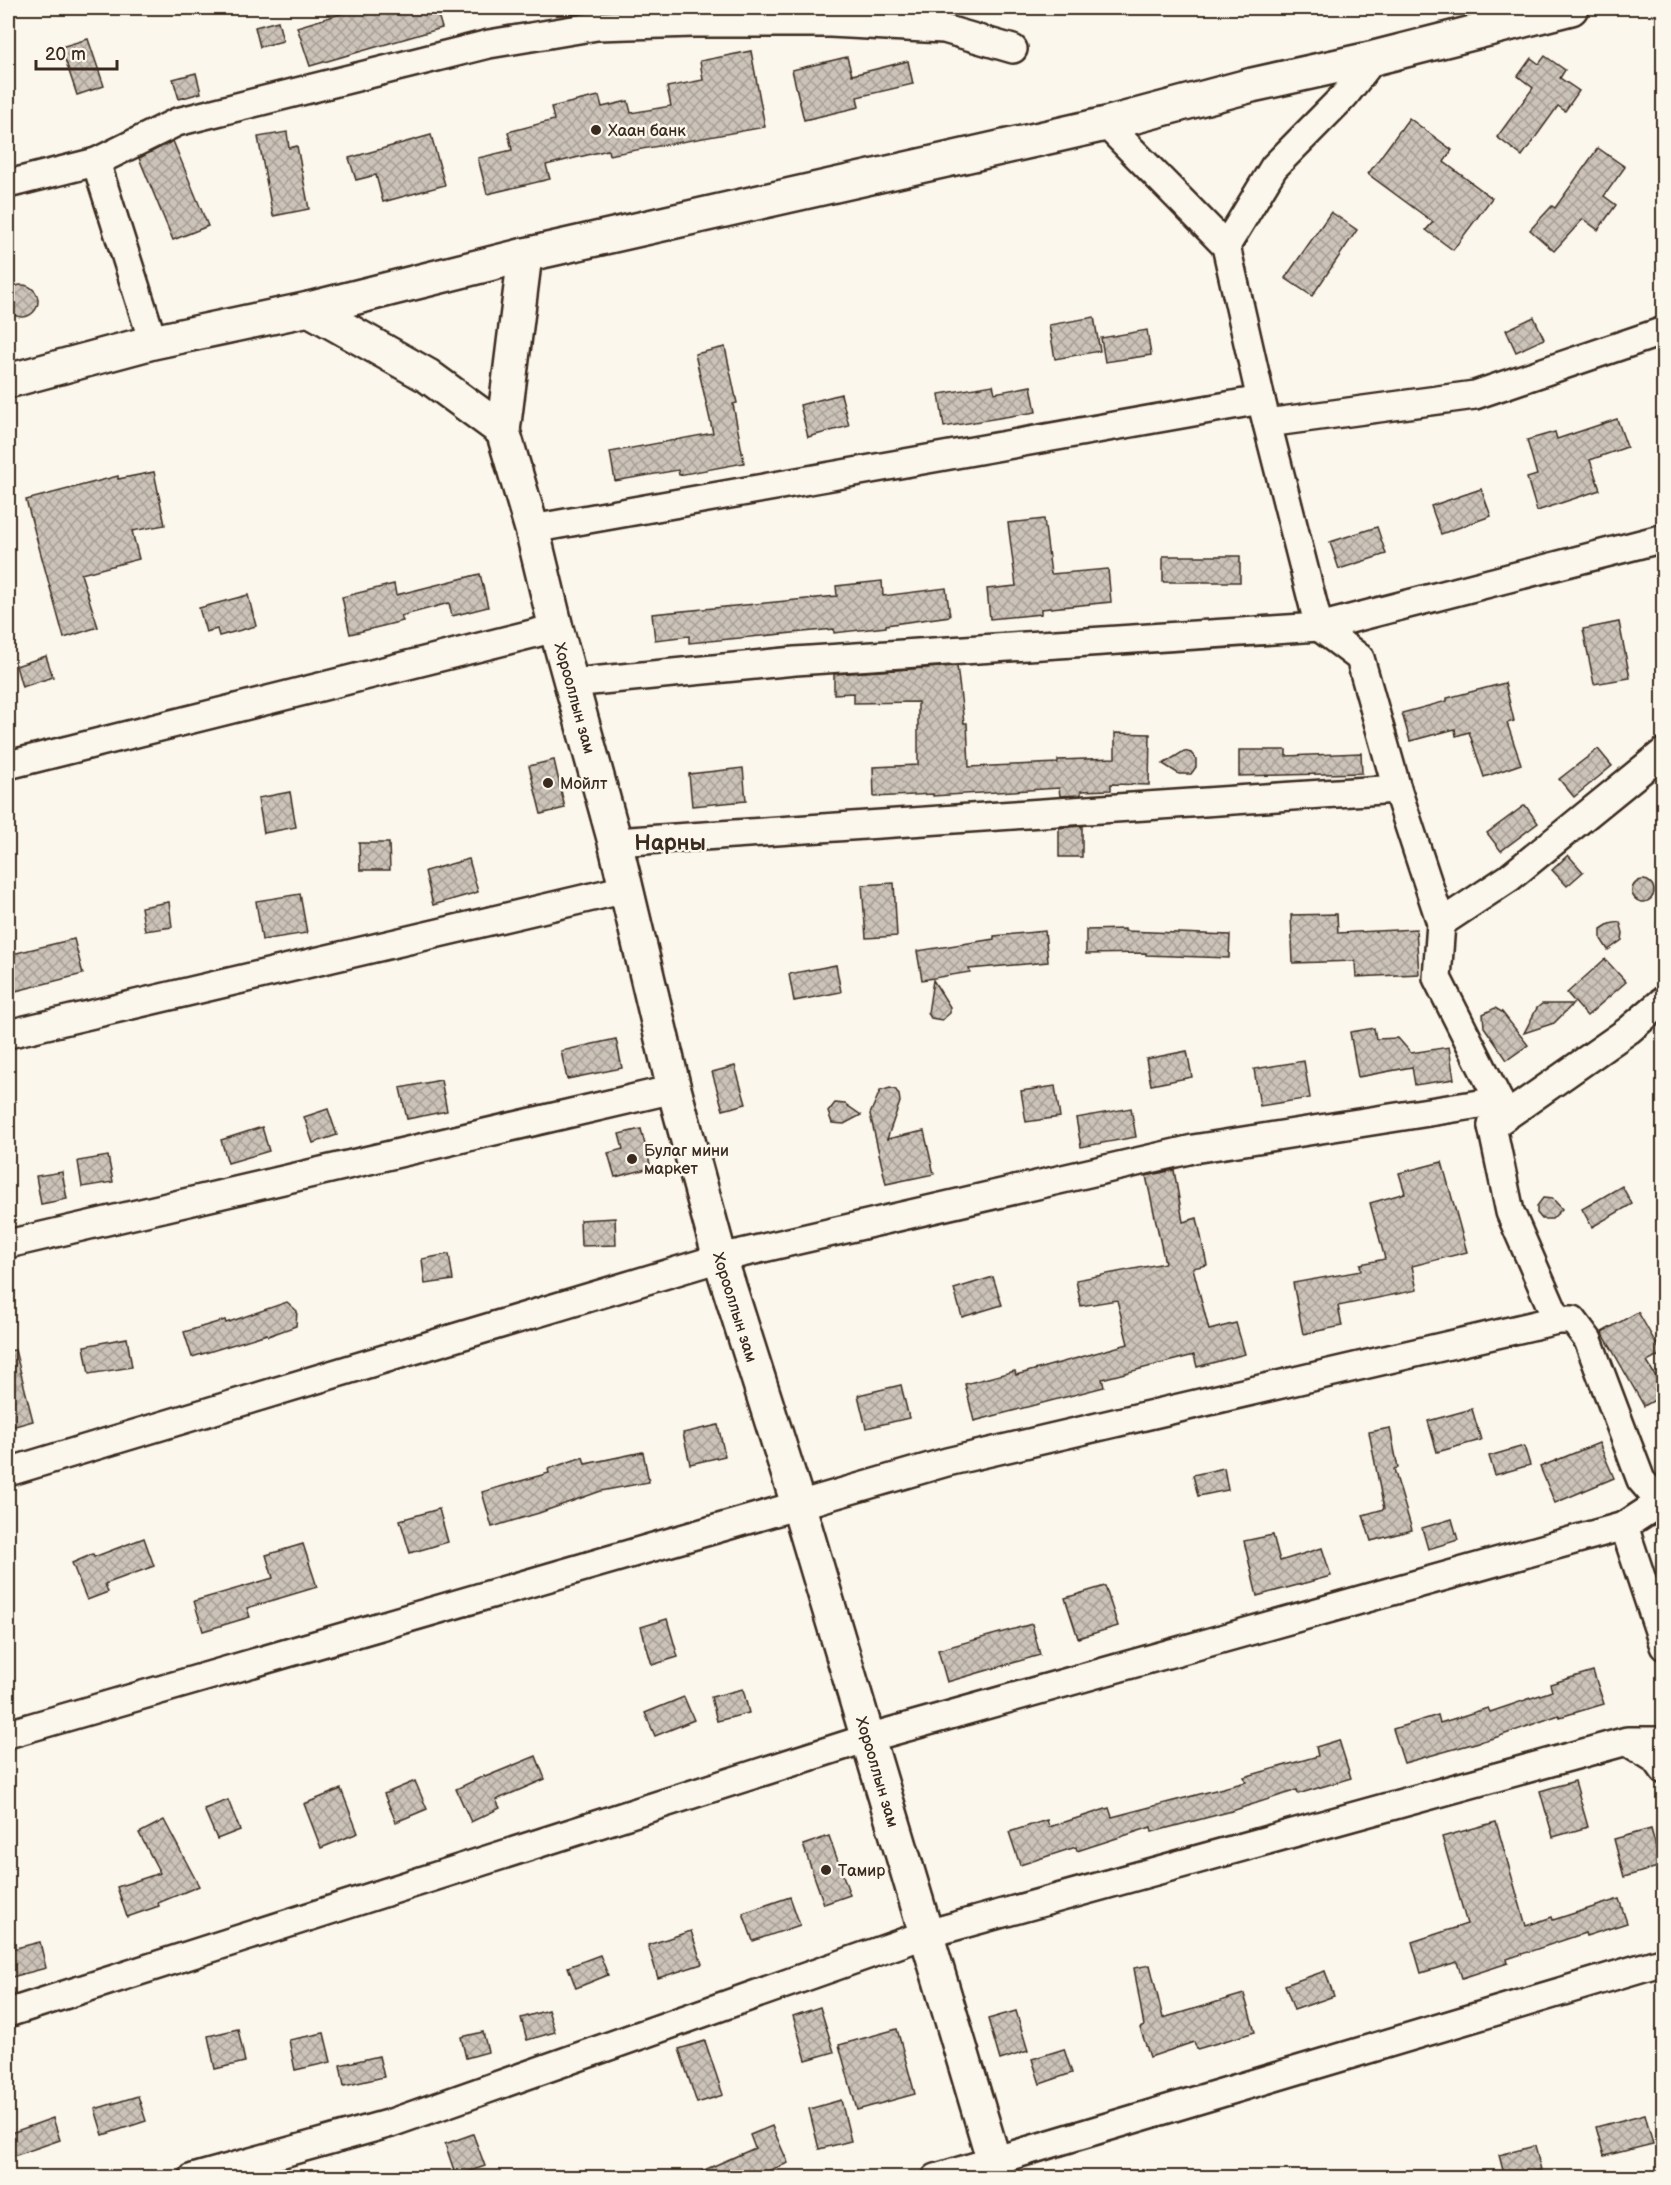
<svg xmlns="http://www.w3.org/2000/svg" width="1671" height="2185" font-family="'Balsamiq Sans',sans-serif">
  <defs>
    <pattern id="building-cross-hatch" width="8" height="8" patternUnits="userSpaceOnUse" patternTransform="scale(1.5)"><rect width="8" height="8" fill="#ccc4b9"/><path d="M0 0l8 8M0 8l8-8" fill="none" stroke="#a79f96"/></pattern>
  </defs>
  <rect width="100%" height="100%" fill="#fbf7ec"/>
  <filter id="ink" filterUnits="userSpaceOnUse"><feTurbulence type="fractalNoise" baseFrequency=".0167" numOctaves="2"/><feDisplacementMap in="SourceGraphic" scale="12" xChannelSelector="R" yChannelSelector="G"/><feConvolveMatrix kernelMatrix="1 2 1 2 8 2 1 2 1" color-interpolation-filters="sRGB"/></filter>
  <g filter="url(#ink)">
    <g fill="url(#building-cross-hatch)" stroke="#3b2a1e" stroke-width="1.5">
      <polygon points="360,8 436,8 442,28 310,66 297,27"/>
      <polygon points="278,21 283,41 260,47 255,27"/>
      <polygon points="88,39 104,86 77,95 61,47"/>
      <polygon points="751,51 765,127 609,155 608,150 546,165 550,179 487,194 478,158 512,150 508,132 554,120 551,107 599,96 602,107 628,101 631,113 671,106 667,87 703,80 700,61"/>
      <polygon points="1545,56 1565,70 1560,78 1579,91 1565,111 1558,106 1522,156 1497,137 1533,88 1518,76 1531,58 1539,64"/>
      <polygon points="847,57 852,75 908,61 913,84 857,97 859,107 804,120 792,70"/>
      <polygon points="196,73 201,93 179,99 173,79"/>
      <polygon points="1409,118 1452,150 1444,162 1492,198 1453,250 1426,230 1433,222 1368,174"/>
      <polygon points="287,132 289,148 297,146 309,209 273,216 258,137"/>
      <polygon points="431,135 445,185 383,202 376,175 356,180 349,158"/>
      <polygon points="173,141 208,226 173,240 139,158"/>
      <polygon points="1598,148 1625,167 1604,196 1616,205 1598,230 1583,219 1554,251 1530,230 1552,206 1555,208"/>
      <polygon points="1331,212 1357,230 1312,296 1285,278"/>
      <circle cx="22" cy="301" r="16"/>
      <polygon points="1094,317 1100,351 1055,359 1049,325"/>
      <polygon points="1534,317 1544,339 1516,352 1506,330"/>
      <polygon points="1147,330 1151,355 1105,362 1101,338"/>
      <polygon points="725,347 737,403 733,404 744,463 679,475 678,470 615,481 610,452 713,433 695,354"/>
      <polygon points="993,385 995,393 1031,386 1036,412 944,427 939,394"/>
      <polygon points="841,394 849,426 808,437 800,405"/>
      <polygon points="1617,419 1627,447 1590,460 1600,490 1537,511 1527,478 1537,475 1527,440 1555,432 1557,439"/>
      <polygon points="154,472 165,525 132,531 139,559 81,574 98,627 64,638 26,500 118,476 118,479"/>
      <polygon points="1481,489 1491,516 1441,534 1431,506"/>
      <polygon points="1044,519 1051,574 1108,569 1111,602 1041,609 1041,614 990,619 987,589 1016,586 1008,523"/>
      <polygon points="1377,527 1386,554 1339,569 1330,542"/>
      <rect x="1163" y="556" width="77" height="26"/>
      <polygon points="480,574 488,607 452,616 449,603 401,616 403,621 350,634 342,597 394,584 396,595"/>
      <polygon points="882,581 883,596 946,588 950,616 886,625 886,627 834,633 834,629 689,643 689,636 655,640 652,614 837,596 836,586"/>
      <polygon points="248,595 256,626 219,636 217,629 206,632 199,608"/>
      <polygon points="1619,622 1630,678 1594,684 1583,629"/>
      <polygon points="46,656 53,677 22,687 16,666"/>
      <polygon points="957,666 964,723 967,723 969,767 1058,763 1058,760 1115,758 1115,733 1150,734 1149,785 1111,784 1111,790 1081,791 1081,795 1060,796 1059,788 933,796 933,794 874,797 873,767 918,765 918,702 854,703 854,693 834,694 834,674"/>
      <polygon points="1505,683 1514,721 1507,723 1521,764 1484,777 1469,732 1456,736 1455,729 1410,741 1402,713 1447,701 1447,698"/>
      <polygon points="1598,749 1612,766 1574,797 1559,779"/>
      <polygon points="1239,750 1286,750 1286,756 1361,753 1362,773 1239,776"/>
      <polygon points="1184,751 1191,753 1196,759 1196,767 1191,774 1179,774 1163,764"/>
      <polygon points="554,760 565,808 541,814 529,766"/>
      <polygon points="743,768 746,801 692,806 689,774"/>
      <polygon points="290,792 296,827 264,833 258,798"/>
      <polygon points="1525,805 1538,823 1501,851 1487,833"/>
      <polygon points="1082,826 1082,857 1059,857 1059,828"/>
      <polygon points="359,843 389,843 390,870 360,870"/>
      <polygon points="1568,855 1583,872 1567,886 1552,870"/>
      <polygon points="469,859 478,892 433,905 425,871"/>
      <circle cx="1643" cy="891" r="11"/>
      <polygon points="894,883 897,936 866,938 862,885"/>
      <polygon points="300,894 307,933 262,940 256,901"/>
      <polygon points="169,902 172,927 145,931 141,907"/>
      <polygon points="1337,914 1338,933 1416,929 1419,974 1356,977 1355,961 1293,963 1291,915"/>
      <polygon points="1620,922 1623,933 1622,940 1608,950 1601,939 1601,929 1609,924"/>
      <polygon points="1125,929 1125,931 1230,935 1229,958 1146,955 1146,953 1086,954 1086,930"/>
      <polygon points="1045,931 1048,962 969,969 970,972 922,980 917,951 994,939 994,936"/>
      <polygon points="74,939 83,974 8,993 8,955"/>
      <polygon points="1605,959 1626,982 1587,1016 1567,993"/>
      <polygon points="836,965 841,992 794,1001 789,974"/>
      <polygon points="933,980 950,1007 950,1013 942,1020 931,1018 928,1013"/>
      <polygon points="1542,1004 1573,1004 1554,1023 1524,1033 1537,1008"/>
      <polygon points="1495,1008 1502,1012 1528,1045 1507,1060 1484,1027 1483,1014"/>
      <polygon points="1374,1028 1376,1039 1398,1038 1411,1053 1449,1047 1454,1079 1415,1085 1412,1067 1358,1077 1350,1032"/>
      <polygon points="616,1039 622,1068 567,1079 561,1051"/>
      <polygon points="1187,1051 1192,1077 1151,1085 1146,1059"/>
      <polygon points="1304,1061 1310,1098 1260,1106 1254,1069"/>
      <polygon points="735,1066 746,1104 723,1110 712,1072"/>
      <polygon points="441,1080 447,1111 407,1119 400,1088"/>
      <polygon points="1055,1086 1060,1117 1026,1122 1021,1091"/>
      <polygon points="890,1088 896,1090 899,1095 900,1102 887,1139 924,1131 934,1174 886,1184 870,1114 880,1091"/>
      <polygon points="835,1103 845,1104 861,1115 844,1124 832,1123 828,1112"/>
      <polygon points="1131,1108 1136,1137 1081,1147 1076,1118"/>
      <polygon points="328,1109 337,1135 313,1143 304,1117"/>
      <polygon points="262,1127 269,1151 228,1163 221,1140"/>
      <polygon points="641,1129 651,1168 615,1177 608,1153 623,1149 619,1134"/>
      <polygon points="108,1156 113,1182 82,1187 78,1161"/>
      <polygon points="1442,1162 1467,1252 1412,1266 1417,1290 1338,1306 1342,1326 1303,1334 1293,1283 1361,1271 1360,1264 1385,1259 1370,1203 1405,1193 1399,1173"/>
      <polygon points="1174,1170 1183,1222 1197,1218 1207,1265 1193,1268 1209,1330 1236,1323 1245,1354 1197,1367 1194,1355 1102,1379 1104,1387 974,1421 965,1384 1015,1371 1016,1375 1128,1344 1117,1300 1081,1306 1076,1280 1165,1263 1146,1176"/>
      <polygon points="62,1172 67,1199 41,1204 36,1176"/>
      <polygon points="1622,1186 1632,1204 1592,1227 1582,1209"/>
      <polygon points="1543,1198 1553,1199 1562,1209 1552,1219 1542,1219 1537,1213 1537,1206"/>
      <polygon points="615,1218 616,1245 581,1246 580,1220"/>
      <polygon points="449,1254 453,1280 425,1284 422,1259"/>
      <polygon points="993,1277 1002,1305 962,1317 954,1289"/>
      <polygon points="287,1302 297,1311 296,1326 268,1336 267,1334 192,1357 184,1332 225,1320 226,1323"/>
      <polygon points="1638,1312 1662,1354 1647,1362 1664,1390 1664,1395 1644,1406 1602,1332"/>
      <polygon points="127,1338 132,1367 89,1374 84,1346"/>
      <polygon points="15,1350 33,1421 8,1428 8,1351"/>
      <polygon points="901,1385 909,1418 866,1428 858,1395"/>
      <polygon points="1472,1409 1481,1440 1437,1452 1428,1421"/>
      <polygon points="718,1425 725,1456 690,1464 683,1433"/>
      <polygon points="1390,1428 1398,1468 1394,1469 1412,1530 1371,1541 1363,1515 1384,1509 1369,1432"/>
      <polygon points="1599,1443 1614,1478 1555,1503 1540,1467"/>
      <polygon points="1524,1446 1530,1465 1495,1475 1489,1456"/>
      <polygon points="643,1452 649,1482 601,1491 539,1513 492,1527 482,1492 549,1473 548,1469 583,1457 585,1464"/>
      <polygon points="1224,1468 1228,1490 1198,1496 1193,1475"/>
      <polygon points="439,1509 448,1542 410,1553 400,1520"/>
      <polygon points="1452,1519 1458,1540 1428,1549 1422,1528"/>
      <polygon points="1273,1535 1280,1561 1322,1548 1331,1576 1257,1596 1244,1541"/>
      <polygon points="144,1538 154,1566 105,1584 108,1592 87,1600 72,1563 93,1554 94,1557"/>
      <polygon points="303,1544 317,1587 247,1608 250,1617 203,1631 194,1601 273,1578 266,1555"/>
      <polygon points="1105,1586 1118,1626 1078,1638 1065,1598"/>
      <polygon points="667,1619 678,1657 652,1665 641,1627"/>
      <polygon points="1032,1624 1040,1655 947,1682 938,1650"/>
      <polygon points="1593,1671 1604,1704 1560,1717 1559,1715 1497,1737 1404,1763 1393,1729 1438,1715 1440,1723 1488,1708 1490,1712 1552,1691 1550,1684"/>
      <polygon points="743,1689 749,1713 717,1721 711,1697"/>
      <polygon points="684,1697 694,1720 655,1736 645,1713"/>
      <polygon points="1339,1740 1351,1778 1298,1794 1297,1790 1232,1811 1152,1832 1151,1827 1077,1851 1076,1847 1020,1865 1009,1832 1047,1820 1049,1827 1109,1808 1112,1817 1246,1782 1244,1777 1318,1756 1316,1747"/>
      <polygon points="536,1756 545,1779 496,1800 500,1808 471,1822 456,1789 484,1776 485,1777"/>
      <polygon points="415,1781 427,1809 396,1822 384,1794"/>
      <polygon points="1575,1781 1588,1827 1553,1837 1540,1791"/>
      <polygon points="341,1789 358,1833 321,1848 304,1804"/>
      <polygon points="228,1800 240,1830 217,1839 204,1809"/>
      <polygon points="164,1820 199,1886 158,1903 159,1906 127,1917 117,1887 160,1873 139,1833"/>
      <polygon points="1496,1822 1526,1926 1552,1917 1553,1920 1619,1899 1627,1923 1586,1936 1585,1933 1507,1959 1508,1963 1462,1978 1457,1962 1421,1973 1412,1942 1467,1924 1442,1837"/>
      <polygon points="1651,1829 1661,1866 1624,1877 1614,1839"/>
      <polygon points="829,1836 850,1895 824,1904 803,1845"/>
      <polygon points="790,1897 800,1925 753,1941 743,1913"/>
      <polygon points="691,1931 702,1964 658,1978 648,1945"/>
      <polygon points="40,1942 46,1968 8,1978 8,1950"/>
      <polygon points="600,1955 608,1975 576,1988 568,1967"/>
      <polygon points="1150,1965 1163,2018 1244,1994 1255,2032 1197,2049 1194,2042 1150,2057 1140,2028 1144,2026 1134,1968"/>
      <polygon points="1325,1971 1334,1996 1294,2010 1285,1985"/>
      <polygon points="820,2007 834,2052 806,2060 793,2016"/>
      <polygon points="548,2010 555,2032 527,2040 521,2018"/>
      <polygon points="1016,2011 1028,2051 1000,2060 988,2019"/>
      <polygon points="238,2029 245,2062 215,2069 208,2036"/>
      <polygon points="897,2029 915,2094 857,2110 839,2045"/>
      <polygon points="483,2032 488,2052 466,2058 461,2037"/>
      <polygon points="324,2033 331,2062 295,2070 289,2040"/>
      <polygon points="705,2041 723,2095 697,2103 679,2049"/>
      <polygon points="1064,2049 1072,2073 1040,2084 1032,2059"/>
      <polygon points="379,2056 384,2077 344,2086 340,2065"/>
      <polygon points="138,2096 146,2121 103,2135 95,2109"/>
      <polygon points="841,2100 851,2141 819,2149 809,2109"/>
      <polygon points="1645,2114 1653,2144 1604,2156 1596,2127"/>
      <polygon points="53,2118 60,2140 8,2158 8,2134"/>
      <polygon points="772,2126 788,2163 751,2178 686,2178 755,2148 750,2135"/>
      <polygon points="473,2134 485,2166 456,2176 445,2144"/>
      <polygon points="1535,2146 1541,2170 1505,2178 1499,2155"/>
    </g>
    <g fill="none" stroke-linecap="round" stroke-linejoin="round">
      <g stroke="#3b2a1e" stroke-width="32">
        <g id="street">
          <polyline points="1106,124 1226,246 1261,400 1319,627 1360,658 1397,789 1441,923 1437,978 1499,1101 1492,1126 1510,1212 1557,1320 1573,1320 1588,1340 1641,1480 1661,1503"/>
          <polyline points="96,162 177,122 489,44 597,26 694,23 830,23 944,29 1013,49"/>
          <polyline points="8,184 96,162 153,342"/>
          <polyline points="1226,246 1274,167 1345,95 1374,58"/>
          <polyline points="1267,423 1475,395 1664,331"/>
          <polyline points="532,529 1261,400"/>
          <polyline points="571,683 795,661 1319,627 1664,538"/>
          <polyline points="8,765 556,628"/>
          <polyline points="615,842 1397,789"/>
          <polyline points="1441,923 1509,878 1664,752"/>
          <polyline points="8,1034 626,889"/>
          <polyline points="1492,1126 1629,1030 1664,1000"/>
          <polyline points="8,1244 674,1089"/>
          <polyline points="8,1472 720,1258 1193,1149 1499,1101"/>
          <polyline points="1624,1526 1664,1646"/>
          <polyline points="8,1734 947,1462 1557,1320"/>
          <polyline points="1628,1742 1657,1760 1664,1770"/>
          <polyline points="8,2013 868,1738 1624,1526 1664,1500"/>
          <polyline points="193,2178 391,2123 927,1934 1627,1741 1664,1741"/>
          <polyline points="936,2178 1664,1961"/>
        </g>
      </g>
      <g stroke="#3b2a1e" stroke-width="38">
        <g id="secondary">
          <path id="s1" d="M525,255L503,431L532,529L556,628L615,842L674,1089L720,1258L798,1504L999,2178"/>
          <polyline points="309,309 428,376 503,431"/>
          <polyline points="8,381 153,342 309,309 525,255 1106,124 1252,85 1374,58 1571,8"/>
        </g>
      </g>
      <use href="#street" stroke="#fbf7ec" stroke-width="27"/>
      <use href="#secondary" stroke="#fbf7ec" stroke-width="33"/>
    </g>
  </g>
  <g fill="#3b2a1e" stroke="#fbf7ec" stroke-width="2">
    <circle cx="596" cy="130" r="6"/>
    <circle cx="548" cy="783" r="6"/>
    <circle cx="632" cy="1159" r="6"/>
    <circle cx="826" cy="1870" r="6"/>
  </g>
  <g text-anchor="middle" stroke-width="5" stroke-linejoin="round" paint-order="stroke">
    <g font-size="16" fill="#3b2a1e" stroke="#fbf7ec" text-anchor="start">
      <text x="608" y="136">Хаан банк</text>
      <text x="560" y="789">Мойлт</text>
      <text x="644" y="1156">Булаг мини<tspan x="644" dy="18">маркет</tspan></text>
      <text x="838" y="1876">Тамир</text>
    </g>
    <g font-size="16" fill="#3b2a1e" stroke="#fbf7ec">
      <text dy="6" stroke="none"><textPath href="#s1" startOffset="454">Хорооллын зам</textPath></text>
      <text dy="6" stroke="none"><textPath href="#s1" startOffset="1084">Хорооллын зам</textPath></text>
      <text dy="6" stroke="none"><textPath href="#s1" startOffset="1570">Хорооллын зам</textPath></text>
    </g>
    <g font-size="22" font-weight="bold" fill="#3b2a1e" stroke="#fbf7ec">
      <text x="670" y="850">Нарны</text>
    </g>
  </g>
  <rect width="1671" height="2185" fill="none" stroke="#fbf7ec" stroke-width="30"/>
  <rect x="15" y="15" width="1641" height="2155" fill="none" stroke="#3b2a1e" stroke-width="2" filter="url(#ink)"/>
  <path d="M36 60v9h81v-9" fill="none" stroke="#3b2a1e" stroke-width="3"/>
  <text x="45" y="60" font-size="18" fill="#3b2a1e" stroke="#fbf7ec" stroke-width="4.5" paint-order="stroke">20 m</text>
</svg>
